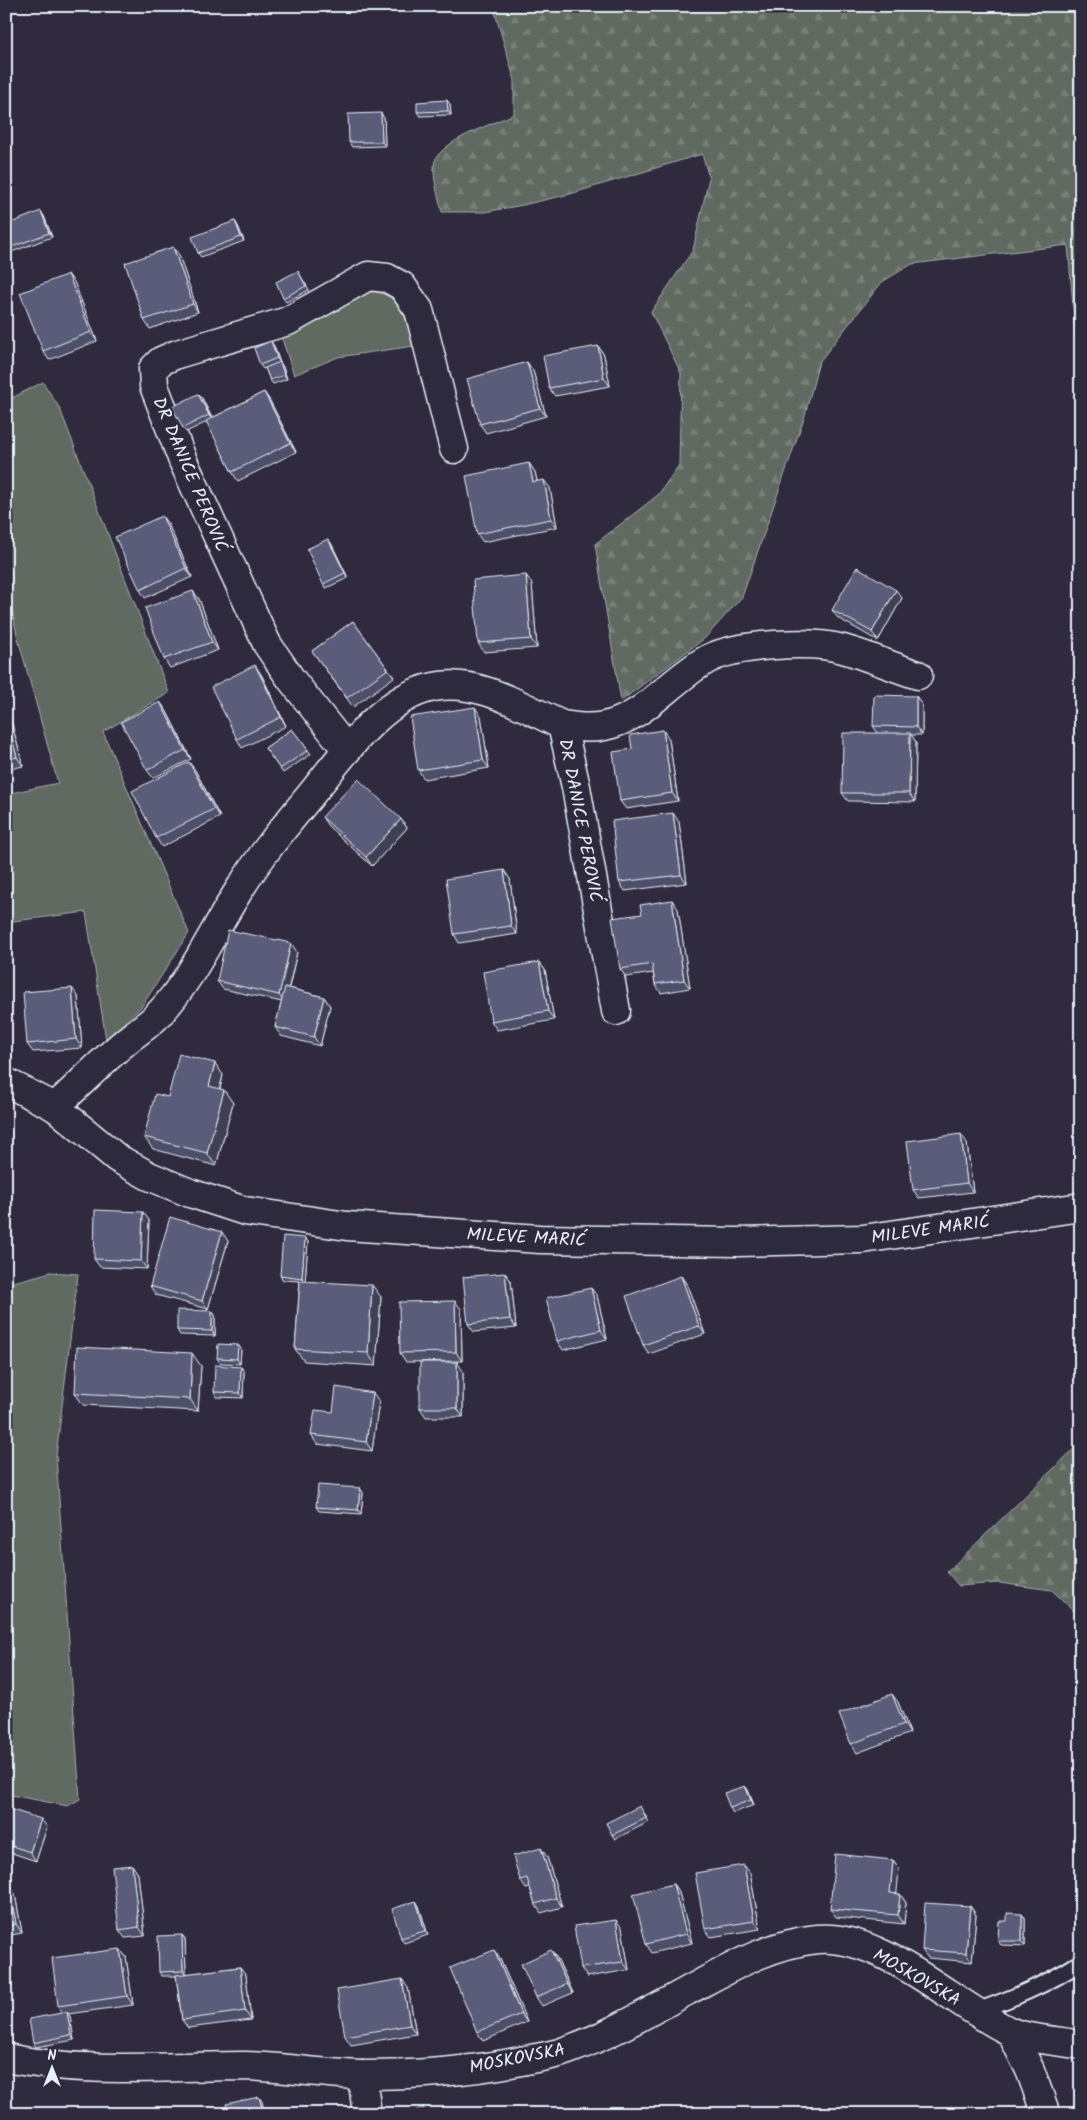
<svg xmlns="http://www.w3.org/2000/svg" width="1087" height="2120" font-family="Kalam,sans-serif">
  <defs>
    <pattern id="forest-firs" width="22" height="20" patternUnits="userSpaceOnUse" patternTransform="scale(1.25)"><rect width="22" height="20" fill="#616b60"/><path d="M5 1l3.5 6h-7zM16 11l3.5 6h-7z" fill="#788178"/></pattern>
  </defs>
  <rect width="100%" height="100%" fill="#2f2a3d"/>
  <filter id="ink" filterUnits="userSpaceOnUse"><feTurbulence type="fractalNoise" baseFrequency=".02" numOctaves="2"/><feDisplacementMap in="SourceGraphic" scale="10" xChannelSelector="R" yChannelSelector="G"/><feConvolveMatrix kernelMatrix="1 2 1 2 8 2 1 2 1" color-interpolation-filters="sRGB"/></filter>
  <g filter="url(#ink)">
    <g fill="#616b60" stroke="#a4aeac">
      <path d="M370,291C402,294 407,320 414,346L338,357L294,375L281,336Z"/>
      <polygon points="43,382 60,409 169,693 103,732 189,933 142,1006 106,1040 86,912 6,922 6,794 58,783 17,635 6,582 6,401"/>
      <polygon points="51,1272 78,1274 56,1456 80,1799 68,1806 6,1794 6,1284"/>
    </g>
    <g fill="url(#forest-firs)" stroke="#a4aeac">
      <path d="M493,6H1081V406L1068,245L912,264L882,282L819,362L805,415L742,597L705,638L621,701L595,544L658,495L679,465L681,373L651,312L693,250L709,178L702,154L570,194L523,205L485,212H442C439,198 433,180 434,166C434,142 496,123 514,114V78Z"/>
      <polygon points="1081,1442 1081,1618 1052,1590 999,1583 959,1586 947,1572"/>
    </g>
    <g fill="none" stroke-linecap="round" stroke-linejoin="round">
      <g stroke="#e8f1f8" stroke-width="19">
        <path id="service" d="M977,2011C1014,1998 1048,1984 1081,1962"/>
      </g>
      <g stroke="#e8f1f8" stroke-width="31">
        <g id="minor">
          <path d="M562,725C576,727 590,729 604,726C645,718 672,678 708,659C737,644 812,640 843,649C868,656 893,667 918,675"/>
          <polyline points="347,750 291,679 267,644 183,461 154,386 153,369 161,361 177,354 288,321 368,276 387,278 402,286 419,310 454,449"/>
          <polyline points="6,1082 55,1107 117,1158 149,1176 190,1193 245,1211 347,1226 540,1239 737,1242 863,1239 1081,1207"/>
          <path d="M55,1107C78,1086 100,1063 124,1043C135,1033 149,1025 159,1014C193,978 214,929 241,887C261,855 285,826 309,797C341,758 381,697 434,687C478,678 524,708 562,725L576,787L616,1011"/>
          <polyline points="1011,2032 1030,2070 1046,2114"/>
          <path d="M6,2058C85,2074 164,2066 244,2066C283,2067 323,2074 362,2075C417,2075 473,2071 526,2060C539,2057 552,2056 565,2051C608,2036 647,2013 687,1991C728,1969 769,1944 817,1939C881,1933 953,2004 1009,2031C1025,2039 1062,2041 1081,2045"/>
          <polyline points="362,2075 367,2114"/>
        </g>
      </g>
      <use href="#service" stroke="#2f2a3d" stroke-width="15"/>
      <use href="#minor" stroke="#2f2a3d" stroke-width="28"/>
    </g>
    <g fill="#4d4f68" stroke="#e8f1f8">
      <polygon points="450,104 451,115 420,116 417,112"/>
      <polygon points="384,118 385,146 352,147 349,142"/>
      <polygon points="44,216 52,237 6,254 6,225"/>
      <polygon points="238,226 244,241 201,257 198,253"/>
      <polygon points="179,255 198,312 150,329 144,320"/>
      <polygon points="298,271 309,290 286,302 283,298"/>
      <polygon points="74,282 97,341 49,360 43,351"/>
      <polygon points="274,346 280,363 283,367 287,379 273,384 270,380 265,368 263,369 260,365"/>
      <polygon points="598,346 604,355 610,386 555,396 549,388"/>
      <polygon points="527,362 533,371 546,416 486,433 480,424"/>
      <polygon points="264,392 270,401 296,452 238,481 232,472 207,422 186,432 183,428 202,398 212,418"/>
      <polygon points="529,463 535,472 537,481 550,488 557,527 483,542 477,534"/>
      <polygon points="168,524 192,577 145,598 140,590"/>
      <polygon points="331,543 348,578 326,588 323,584"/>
      <polygon points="526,575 532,584 537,648 484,652 478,643"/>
      <polygon points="193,591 199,599 218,650 170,668 164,659"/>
      <polygon points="902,598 878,641 838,618 832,610"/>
      <polygon points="353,621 394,677 353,707 312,651"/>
      <polygon points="261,674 286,726 242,748 237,739"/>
      <polygon points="916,696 922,705 922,735 911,735 916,742 915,802 848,801 842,793 878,733 873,726"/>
      <polygon points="6,701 23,766 6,770"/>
      <polygon points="160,702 166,710 191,759 153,778 147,770"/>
      <polygon points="481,716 489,768 424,779 418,770"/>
      <polygon points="292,729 311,754 283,773 265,748"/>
      <polygon points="663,730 669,739 678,801 626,809 620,801 632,749"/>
      <polygon points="195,770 220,817 162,847 156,838"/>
      <polygon points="322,817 401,819 407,828 372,866 328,826"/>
      <polygon points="679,822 687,883 625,891 619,882"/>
      <polygon points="510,879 517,934 459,943 454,934"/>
      <polygon points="678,909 690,988 661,993 655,984 653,973 626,977 620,969"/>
      <polygon points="297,952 289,988 324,997 330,1006 320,1046 281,1036 275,1027 282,1002 223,989 217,981"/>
      <polygon points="539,962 545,970 554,1020 497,1030 491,1021"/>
      <polygon points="78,996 82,1048 33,1052 27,1044"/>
      <polygon points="223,1075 220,1089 233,1103 216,1166 153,1149 144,1137 168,1097"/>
      <polygon points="967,1143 973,1192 919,1198 913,1190"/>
      <polygon points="6,1178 10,1214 6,1214"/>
      <polygon points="149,1220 147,1269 100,1267 94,1259"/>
      <polygon points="305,1238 308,1242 305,1281 381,1297 376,1366 304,1361 295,1349 300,1281 283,1280 280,1275"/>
      <polygon points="228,1241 208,1309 156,1295 150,1286"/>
      <polygon points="505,1273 511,1281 516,1328 474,1332 468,1324"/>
      <polygon points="681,1276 687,1285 705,1334 649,1354 643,1345"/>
      <polygon points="597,1296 607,1339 563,1350 557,1341"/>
      <polygon points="461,1309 462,1361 406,1362 400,1353"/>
      <polygon points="212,1311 215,1315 215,1336 180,1335 177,1330"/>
      <polygon points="238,1345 241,1349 240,1364 220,1363 217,1358"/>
      <polygon points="201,1366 198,1411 83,1405 75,1393"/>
      <polygon points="241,1367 244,1371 243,1398 217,1397 214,1392"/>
      <polygon points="463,1371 463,1417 426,1417 420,1408"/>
      <polygon points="379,1401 372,1451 317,1444 311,1435"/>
      <polygon points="360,1488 363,1493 361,1514 319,1511 316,1507"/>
      <polygon points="898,1702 910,1733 857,1753 851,1744"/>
      <polygon points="745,1786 748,1790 754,1805 733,1813 730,1808"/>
      <polygon points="6,1808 47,1827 36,1861 6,1851"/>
      <polygon points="643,1811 649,1822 615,1839 612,1835"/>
      <polygon points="547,1857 562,1907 541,1913 535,1904 530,1888 526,1889 520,1880"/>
      <polygon points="893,1860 899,1868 896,1894 900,1894 906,1903 904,1924 836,1917 830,1909"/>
      <polygon points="132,1865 138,1874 145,1936 125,1938 119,1930"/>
      <polygon points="750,1873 760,1929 711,1937 705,1929"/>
      <polygon points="673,1884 679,1893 692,1943 652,1953 646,1944"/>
      <polygon points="6,1886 9,1886 15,1894 22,1933 6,1936"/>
      <polygon points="416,1901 419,1906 428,1935 404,1943 401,1938"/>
      <polygon points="970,1906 976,1915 972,1962 928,1958 922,1950"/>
      <polygon points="1022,1914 1025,1918 1025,1946 1001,1945 998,1941 1007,1921"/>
      <polygon points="622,1928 629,1970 587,1977 581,1968"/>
      <polygon points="182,1935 185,1939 186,1974 240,1967 246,1975 251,2020 188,2028 182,2020 176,1976 162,1976 159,1972"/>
      <polygon points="120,1949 126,1957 133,2005 68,2014 70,2016 74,2040 36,2047 33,2043 63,2013 58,2006"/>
      <polygon points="557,1958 573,1993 542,2006 536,1997"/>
      <polygon points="500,1959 527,2022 483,2041 477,2032"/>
      <polygon points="408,1988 416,2034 351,2045 345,2036"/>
    </g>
    <g fill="#3f4055" stroke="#e8f1f8">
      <polygon points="447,100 450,104 451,115 448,111"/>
      <polygon points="381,113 384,118 385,146 382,142"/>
      <polygon points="41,211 44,216 52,237 49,233"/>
      <polygon points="235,221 238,226 244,241 241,237"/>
      <polygon points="173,247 179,255 198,312 193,304"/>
      <polygon points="68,274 74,282 97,341 91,332"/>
      <polygon points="271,341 274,346 280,363 277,358"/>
      <polygon points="598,346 604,355 610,386 604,378"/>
      <polygon points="280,362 283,367 287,379 284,375"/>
      <polygon points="527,362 533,371 546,416 540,408"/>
      <polygon points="264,392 270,401 296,452 290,443"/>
      <polygon points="198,394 202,398 212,420 209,415"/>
      <polygon points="529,463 535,472 539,490 533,482"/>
      <polygon points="544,480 550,488 557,527 551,519"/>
      <polygon points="162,516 168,524 192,577 186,568"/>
      <polygon points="328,539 331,543 348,578 345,573"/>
      <polygon points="526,575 532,584 537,648 531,639"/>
      <polygon points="896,590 902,598 878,641 872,632"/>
      <polygon points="193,591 199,599 218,650 212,642"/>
      <polygon points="255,665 261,674 286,726 281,717"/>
      <polygon points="916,696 922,705 922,735 916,727"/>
      <polygon points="6,701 23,766 17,757 6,717"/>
      <polygon points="160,702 166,710 191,759 185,750"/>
      <polygon points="475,707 481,716 489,768 483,760"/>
      <polygon points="663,730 669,739 678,801 672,793"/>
      <polygon points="910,733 916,742 915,802 909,793"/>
      <polygon points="189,762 195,770 220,817 214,809"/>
      <polygon points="673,813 679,822 687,883 681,875"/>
      <polygon points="401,819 407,828 372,866 366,857"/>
      <polygon points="504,870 510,879 517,934 511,926"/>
      <polygon points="672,900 678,909 690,988 684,980"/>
      <polygon points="291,943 297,952 285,1003 279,995"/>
      <polygon points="539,962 545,970 554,1020 548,1011"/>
      <polygon points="72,988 78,996 82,1048 76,1039"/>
      <polygon points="324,997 330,1006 320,1046 314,1037"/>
      <polygon points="215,1063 223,1075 217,1099 209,1086"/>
      <polygon points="224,1090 233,1103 216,1166 207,1153"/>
      <polygon points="961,1134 967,1143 973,1192 967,1183"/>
      <polygon points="6,1178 10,1214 6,1208"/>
      <polygon points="143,1212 149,1220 147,1269 141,1261"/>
      <polygon points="222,1232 228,1241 208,1309 202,1301"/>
      <polygon points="305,1238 308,1242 305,1282 302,1278"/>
      <polygon points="505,1273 511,1281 516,1328 510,1319"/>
      <polygon points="681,1276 687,1285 705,1334 699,1326"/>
      <polygon points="372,1285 381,1297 376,1366 368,1353"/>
      <polygon points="591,1288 597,1296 607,1339 601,1330"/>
      <polygon points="455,1301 461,1309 462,1361 456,1352"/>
      <polygon points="212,1311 215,1315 215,1336 212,1331"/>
      <polygon points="238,1345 241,1349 240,1364 237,1359"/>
      <polygon points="192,1353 201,1366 198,1411 190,1399"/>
      <polygon points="457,1362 463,1371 463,1417 457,1408"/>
      <polygon points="241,1367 244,1371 243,1398 240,1393"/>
      <polygon points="373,1393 379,1401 372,1451 366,1442"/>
      <polygon points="360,1488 363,1493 361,1514 358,1510"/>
      <polygon points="892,1694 898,1702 910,1733 904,1724"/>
      <polygon points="745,1786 748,1790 754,1805 751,1800"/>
      <polygon points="41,1819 47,1827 36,1861 30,1852"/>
      <polygon points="541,1848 547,1857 562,1907 556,1898"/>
      <polygon points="893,1860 899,1868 896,1902 890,1893"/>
      <polygon points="132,1865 138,1874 145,1936 139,1927"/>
      <polygon points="744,1865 750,1873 760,1929 754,1921"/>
      <polygon points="673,1884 679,1893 692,1943 686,1934"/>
      <polygon points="9,1886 15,1894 22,1933 16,1924"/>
      <polygon points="900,1894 906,1903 904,1924 898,1915"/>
      <polygon points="416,1901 419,1906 428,1935 425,1931"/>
      <polygon points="970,1906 976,1915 972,1962 966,1953"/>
      <polygon points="1022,1914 1025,1918 1025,1946 1022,1941"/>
      <polygon points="616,1920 622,1928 629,1970 623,1962"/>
      <polygon points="182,1935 185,1939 186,1975 183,1971"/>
      <polygon points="120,1949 126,1957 133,2005 127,1996"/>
      <polygon points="494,1950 500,1959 527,2022 521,2014"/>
      <polygon points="551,1950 557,1958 573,1993 567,1984"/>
      <polygon points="240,1967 246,1975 251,2020 245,2011"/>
      <polygon points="402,1979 408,1988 416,2034 410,2025"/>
      <polygon points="67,2012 70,2016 74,2040 71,2035"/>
      <polygon points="259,2097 262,2101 265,2114 264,2114 263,2112"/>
    </g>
    <g fill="#5a5c79" stroke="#e8f1f8">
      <polygon points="447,100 448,111 417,112 417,102"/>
      <polygon points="381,113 382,142 349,142 348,114"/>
      <polygon points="41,211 49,233 6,249 6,225"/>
      <polygon points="235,221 241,237 198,253 192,237"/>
      <polygon points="173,247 193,304 144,320 125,263"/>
      <polygon points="298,271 306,286 283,298 276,282"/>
      <polygon points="68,274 91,332 43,351 20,293"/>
      <polygon points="271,341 277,358 260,365 254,348"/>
      <polygon points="598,346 604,378 549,388 543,356"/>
      <polygon points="280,362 284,375 270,380 265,368"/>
      <polygon points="527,362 540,408 480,424 467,379"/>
      <polygon points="264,392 290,443 232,472 206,421"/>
      <polygon points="198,394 209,415 183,428 172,407"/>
      <polygon points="529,463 533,482 544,480 551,519 477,534 466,476"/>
      <polygon points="162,516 186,568 140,590 115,537"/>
      <polygon points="328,539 345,573 323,584 307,549"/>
      <polygon points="857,567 896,590 872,632 832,610"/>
      <polygon points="526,575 531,639 478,643 473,580"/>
      <polygon points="193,591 212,642 164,659 145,608"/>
      <polygon points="353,621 388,669 347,698 312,651"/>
      <polygon points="255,665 281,717 237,739 211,687"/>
      <polygon points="874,695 916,696 916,727 873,726"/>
      <polygon points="160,702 185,750 147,770 121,722"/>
      <polygon points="475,707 483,760 418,770 410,717"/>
      <polygon points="6,717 17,757 6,760"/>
      <polygon points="292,729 308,750 280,769 265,748"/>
      <polygon points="663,730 672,793 620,801 613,752 632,749 630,735"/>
      <polygon points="843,733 910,733 909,793 842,793"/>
      <polygon points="189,762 214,809 156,838 132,791"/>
      <polygon points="358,779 401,819 366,857 322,817"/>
      <polygon points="673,813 681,875 619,882 612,821"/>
      <polygon points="504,870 511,926 454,934 446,879"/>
      <polygon points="672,900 684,980 655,984 652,964 620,969 612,918 642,914 640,905"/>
      <polygon points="228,930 291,943 279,995 217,981"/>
      <polygon points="539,962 548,1011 491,1021 483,972"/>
      <polygon points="285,987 324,997 314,1037 275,1027"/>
      <polygon points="72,988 76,1039 27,1044 23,992"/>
      <polygon points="179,1054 215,1063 209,1086 224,1090 207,1153 144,1137 155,1094 168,1097"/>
      <polygon points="961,1134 967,1183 913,1190 907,1141"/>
      <polygon points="95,1210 143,1212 141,1261 94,1259"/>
      <polygon points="170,1217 222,1232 202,1301 150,1286"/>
      <polygon points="283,1236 305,1238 302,1278 280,1275"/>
      <polygon points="505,1273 510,1319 468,1324 463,1277"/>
      <polygon points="681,1276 699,1326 643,1345 626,1296"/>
      <polygon points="1081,1279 1081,1318 1075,1280"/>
      <polygon points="300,1281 372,1285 368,1353 295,1349"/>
      <polygon points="591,1288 601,1330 557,1341 546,1298"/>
      <polygon points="455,1301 456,1352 400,1353 399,1302"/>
      <polygon points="177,1310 212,1311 212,1331 177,1330"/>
      <polygon points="218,1344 238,1345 237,1359 217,1358"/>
      <polygon points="77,1347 192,1353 190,1399 75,1393"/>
      <rect x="420" y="1362" width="37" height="46"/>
      <polygon points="215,1365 241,1367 240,1393 214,1392"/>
      <polygon points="336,1387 373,1393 366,1442 311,1435 315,1410 333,1412"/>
      <polygon points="318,1485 360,1488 358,1510 316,1507"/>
      <polygon points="892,1694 904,1724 851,1744 839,1714"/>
      <polygon points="745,1786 751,1800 730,1808 724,1793"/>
      <polygon points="640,1806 646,1818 612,1835 606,1823"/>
      <polygon points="6,1808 41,1819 30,1852 6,1844"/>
      <polygon points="541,1848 556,1898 535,1904 527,1878 520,1880 513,1856"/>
      <polygon points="835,1854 893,1860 890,1893 900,1894 898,1915 830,1909"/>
      <polygon points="132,1865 139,1927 119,1930 112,1867"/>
      <polygon points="744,1865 754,1921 705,1929 695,1873"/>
      <polygon points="673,1884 686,1934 646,1944 633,1894"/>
      <polygon points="6,1886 9,1886 16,1924 6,1926"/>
      <polygon points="416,1901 425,1931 401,1938 392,1909"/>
      <polygon points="925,1903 970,1906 966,1953 922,1950"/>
      <polygon points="1007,1913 1022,1914 1022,1941 998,1941 999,1921 1007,1921"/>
      <polygon points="616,1920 623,1962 581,1968 574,1926"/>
      <polygon points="182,1935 183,1971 159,1972 158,1936"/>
      <polygon points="120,1949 127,1996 58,2006 52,1958"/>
      <polygon points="494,1950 521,2014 477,2032 450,1968"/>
      <polygon points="551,1950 567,1984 536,1997 521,1964"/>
      <polygon points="240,1967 245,2011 182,2020 176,1975"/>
      <polygon points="402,1979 410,2025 345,2036 337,1990"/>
      <polygon points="67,2012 71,2035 33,2043 29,2019"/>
      <polygon points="259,2097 263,2112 256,2114 228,2114 226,2104"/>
      <polygon points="423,2107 426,2114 408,2114"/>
    </g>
  </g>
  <g text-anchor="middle" stroke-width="4" stroke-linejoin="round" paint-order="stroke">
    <g font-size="18" fill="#e8f1f8" stroke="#2f2a3d">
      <text transform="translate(191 475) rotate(67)" y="6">DR DANICE PEROVIĆ</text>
      <text transform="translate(581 821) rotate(79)" y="6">DR DANICE PEROVIĆ</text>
      <text transform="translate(931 1229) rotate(-8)" y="6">MILEVE MARIĆ</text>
      <text transform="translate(527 1237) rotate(3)" y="6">MILEVE MARIĆ</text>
      <text transform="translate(917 1977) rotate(30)" y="6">MOSKOVSKA</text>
      <text transform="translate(517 2058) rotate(-11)" y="6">MOSKOVSKA</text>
    </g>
  </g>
  <rect width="1087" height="2120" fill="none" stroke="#2f2a3d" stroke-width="25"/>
  <rect x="12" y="12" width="1062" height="2095" fill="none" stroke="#e8f1f8" stroke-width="2" filter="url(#ink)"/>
  <g transform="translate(52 2068)" stroke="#2f2a3d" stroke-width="4" paint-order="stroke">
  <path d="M0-4L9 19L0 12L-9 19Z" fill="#e8f1f8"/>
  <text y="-8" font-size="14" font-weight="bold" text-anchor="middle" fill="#e8f1f8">N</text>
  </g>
</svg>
